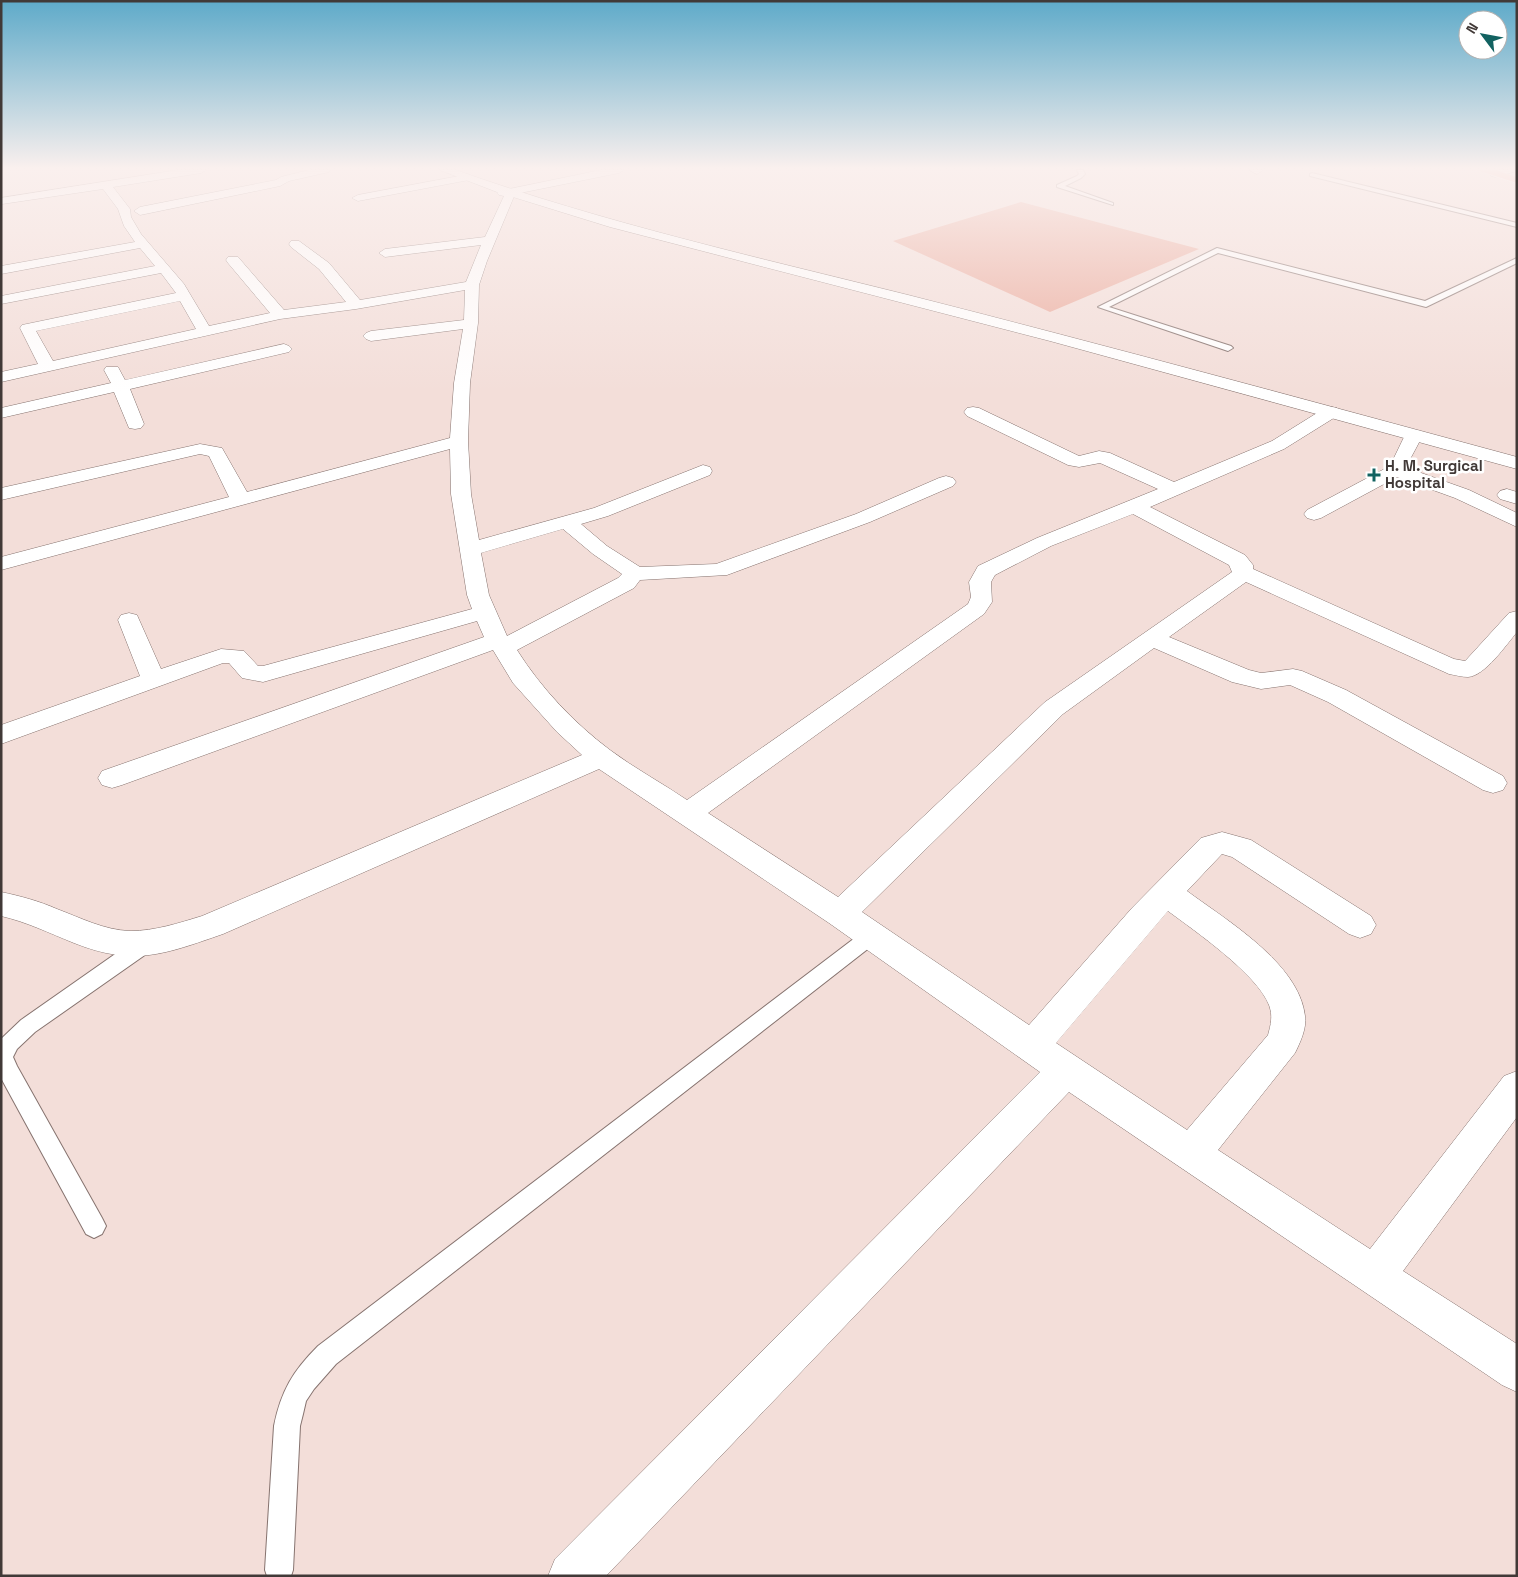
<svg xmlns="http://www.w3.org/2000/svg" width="1518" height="1577" font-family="'Space Grotesk',sans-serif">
  <rect width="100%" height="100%" fill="#f3ded9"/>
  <polygon fill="#ebad9f" points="1021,202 1199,249 1050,312 893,241"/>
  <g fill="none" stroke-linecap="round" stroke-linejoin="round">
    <g stroke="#86736f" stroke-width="2">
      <g id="service">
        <polygon points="1077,170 1083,170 1085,174 1081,178 1065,186 1113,203 1113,205 1057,187 1057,185 1077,176 1079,174"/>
        <polygon points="1312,173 1517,223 1517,227 1310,176 1310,174"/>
        <polygon points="1217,248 1425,301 1517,258 1517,263 1426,307 1218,253 1109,307 1231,346 1233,348 1228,351 1098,307"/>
        <path d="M871,928L878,931L880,936L878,941L336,1364L314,1389L306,1401L303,1414L300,1426L293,1570L291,1576H267L265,1570L274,1426C281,1391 293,1371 318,1346L864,931Z"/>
        <polygon points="145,936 152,938 154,944 152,950 35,1032 17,1049 13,1057 17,1066 102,1218 106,1226 102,1234 94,1238 86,1234 1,1078 1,1039 21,1020 138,938"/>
      </g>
    </g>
    <g stroke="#86736f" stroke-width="1">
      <g id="minor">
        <path d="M178,170H206L201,173L113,187L130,209L131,217L141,234L184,284L209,326L270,313L228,263L226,260L228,257H238L284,310L346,302L319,269L291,247L289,244L291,241H299L329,263L360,300L466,282L481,245L385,257L379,253L385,249L485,237L504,196L499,195L497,193L499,191L601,170H624L619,173L515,194L487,261L479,285L478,323L470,383L468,441L471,494L479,540L594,508L703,465L710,467L712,471L710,475L608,516L581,524L607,546L640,567L716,564L856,514L939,478L946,476L953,478L956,482L953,486L870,522L727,575L640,580L634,588L517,650C541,688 574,723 610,750C634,768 662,783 687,800L968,604L971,597L969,582L978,566L1037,538L1158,489L1100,463L1079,467L1068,465L967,416L964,412L967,408L973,407L979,408L1079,456L1099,451L1110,453L1174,482L1272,441L1325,408L1331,407L1337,408L1340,412L1337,416L1284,449L1150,507L1245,555L1253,565V569L1454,659L1465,661L1467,659L1509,613L1517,611V632C1506,645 1485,676 1468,677C1462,677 1455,675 1449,674L1246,582L1169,637L1249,670L1261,673L1293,669L1302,671L1346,690L1503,776L1507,783L1503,790L1493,793L1483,790L1328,702L1290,685L1261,689L1232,682L1154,648L1063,714L862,912L1029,1025L1132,908L1201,838L1222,832L1251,840L1371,916L1376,925L1371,934L1360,938L1349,934L1232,857L1222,854L1187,891C1226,920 1299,963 1305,1016C1307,1028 1300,1043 1295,1053L1218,1150L1370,1249L1504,1076L1517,1071V1117L1403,1271L1517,1344V1392L1502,1385L1069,1092L606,1576H548L555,1559L1040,1072L829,923L599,769L223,934C165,954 134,967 74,943C49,933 27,922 1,916V892C20,896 39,901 57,909C81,918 104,930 130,931C155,931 179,923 202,916L582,755L557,732L513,683L493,650L122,785L112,788L102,785L98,778L102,771L484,637L477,621L263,682L242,678L229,663H223L1,744V725L140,676L118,620L121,615L129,613L137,615L161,669L221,649L244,651L258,666H263L472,609L467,595L451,494L450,449L1,570V557L229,497L209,456L200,454L1,500V488L200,444L222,448L247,492L450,438L454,383L463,329L371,341L366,339L363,336L366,333L371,331L464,320L465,290L356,309L280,319L1,382V372L38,364L20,328L22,325L176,293L161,273L1,304V296L155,266L140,248L1,274V266L135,242L124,226L118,209L103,189L2,204L1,198ZM180,301L196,329L53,361L36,331ZM1133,514L1229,565L1232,572L1045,702L838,897L708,813L984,614L992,602L991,582L995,575L1051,546ZM563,529L593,554L622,574L618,578L507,636L489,595L481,553ZM1168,911C1195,931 1257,974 1269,1005C1273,1016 1271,1024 1268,1035L1187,1130L1056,1043Z"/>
        <polygon points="309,170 330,170 329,172 289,181 280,186 140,215 134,211 140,207 276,180 281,177"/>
        <polygon points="1249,170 1262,170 1262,171 1257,174"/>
        <polygon points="1497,170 1517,170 1517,171 1495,177 1491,176 1490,174 1491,172"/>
        <polygon points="465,175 470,178 469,180 358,201 352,198 358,195"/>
        <polygon points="284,344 289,346 292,349 289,352 130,389 144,424 141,428 135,429 129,428 114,392 1,418 1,408 111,383 104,370 106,367 118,367 125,380"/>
        <polygon points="1414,430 1420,431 1423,435 1407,465 1410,469 1469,490 1517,513 1517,527 1455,498 1397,477 1321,518 1314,520 1307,518 1304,514 1307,510 1390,466 1405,435 1408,431"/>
        <polygon points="1507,489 1517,492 1517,504 1500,499 1497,495 1500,491"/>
      </g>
    </g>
    <g stroke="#86736f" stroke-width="1">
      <path id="tertiary" d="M440,170H456C604,223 756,257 908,295C1112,347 1314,402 1517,457V469L1050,341L610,227L497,192Z"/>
    </g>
    <g stroke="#fff" stroke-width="1">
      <polygon id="trunk" points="1477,170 1495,170 1517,177 1517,183"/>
    </g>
    <use href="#service" fill="#fff" fill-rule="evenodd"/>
    <use href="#minor" fill="#fff" fill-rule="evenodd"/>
    <use href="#tertiary" fill="#fff" fill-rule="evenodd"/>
    <use href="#trunk" fill="#fbac9b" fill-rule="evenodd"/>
  </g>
  <linearGradient id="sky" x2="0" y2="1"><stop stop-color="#5eaac9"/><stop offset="0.43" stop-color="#faf0ee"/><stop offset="1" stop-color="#faf0ee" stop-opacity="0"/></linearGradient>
  <rect width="1518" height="391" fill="url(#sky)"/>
  <path fill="#126261" stroke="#fff" stroke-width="2" d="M1371.5 467.5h5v5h5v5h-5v5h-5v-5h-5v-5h5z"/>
  <g text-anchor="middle" stroke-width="5" stroke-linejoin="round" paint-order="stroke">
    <g font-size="15" font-weight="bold" fill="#413937" stroke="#fff" text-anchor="start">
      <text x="1385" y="471">H. M. Surgical<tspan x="1385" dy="17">Hospital</tspan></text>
    </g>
  </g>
  <rect width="1518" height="1577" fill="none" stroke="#413937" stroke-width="5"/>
  <g transform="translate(1483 35) rotate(302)"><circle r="24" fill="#ffffff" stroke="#b3b0af"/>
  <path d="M0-4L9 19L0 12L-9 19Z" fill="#126261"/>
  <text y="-8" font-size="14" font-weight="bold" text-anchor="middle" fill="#413937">N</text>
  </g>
</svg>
